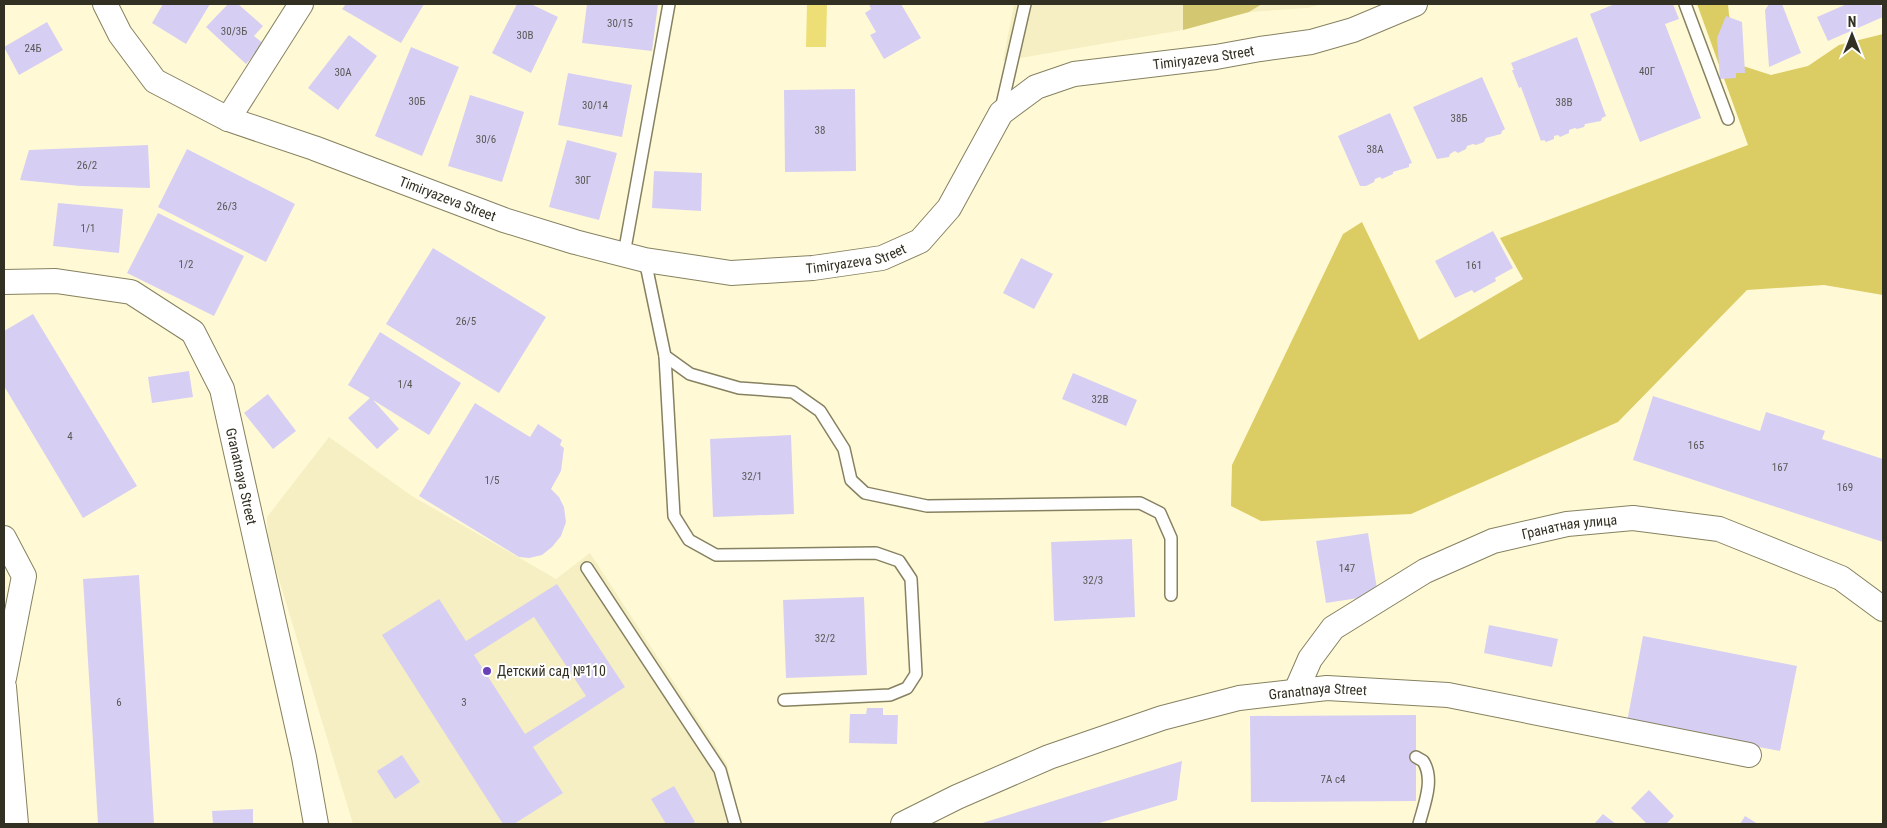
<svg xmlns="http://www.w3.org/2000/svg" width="1887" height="828" font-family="'Roboto Condensed',sans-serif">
  <rect width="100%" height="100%" fill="#fffad5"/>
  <g fill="#f6efc3">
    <polygon points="1014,4 1323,4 1308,8 1249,12 1183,30 1003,61"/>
    <polygon points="329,437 412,496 556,579 590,553 727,764 741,824 353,824 268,543 267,517"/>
  </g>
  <polygon fill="#d4c771" points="1183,4 1262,4 1249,12 1183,30"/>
  <polygon fill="#dccc64" points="1697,4 1728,4 1729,15 1743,66 1771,75 1808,66 1839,45 1883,34 1883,295 1824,285 1747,290 1618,422 1411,514 1261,521 1231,506 1232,465 1343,234 1362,222 1419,340 1523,279 1500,238 1748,145"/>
  <polygon fill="#eede76" points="807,4 827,4 826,47 806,47"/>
  <g fill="#d6cff3" fill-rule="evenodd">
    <polygon points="163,4 210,4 186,44 152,23"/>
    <polygon points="228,4 238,4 263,26 254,36 264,44 246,64 206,27"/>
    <polygon points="346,4 424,4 401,43 342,9"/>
    <polygon points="517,4 531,4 558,17 531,73 492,53"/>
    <polygon points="587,4 658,4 652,51 582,43"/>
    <polygon points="869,4 901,4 921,38 884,59 870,35 876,32 865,13 871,9"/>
    <polygon points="1615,4 1673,4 1679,19 1665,24 1701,118 1640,142 1590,14"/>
    <polygon points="1769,4 1782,4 1801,53 1769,67 1765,10"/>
    <polygon points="1847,4 1880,4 1883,11 1883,17 1828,41 1817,17"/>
    <polygon points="1726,16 1742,22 1745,73 1736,73 1736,78 1720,79 1717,38"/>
    <polygon points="47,22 63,50 19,75 4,47"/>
    <polygon points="349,35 377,56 338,110 308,88"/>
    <polygon points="1577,37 1606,116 1602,118 1601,121 1585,124 1584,127 1577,129 1575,128 1569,130 1569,133 1560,137 1558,135 1554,136 1554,139 1546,142 1544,140 1541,141 1521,87 1519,88 1512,70 1514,70 1511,63"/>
    <polygon points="411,47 459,67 422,156 375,136"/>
    <polygon points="568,73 632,85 622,137 558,125"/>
    <polygon points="1482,77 1505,129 1502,131 1501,134 1486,138 1484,142 1476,145 1473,144 1467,146 1466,149 1458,153 1455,151 1450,154 1449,157 1437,159 1413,107"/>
    <polygon points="855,89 856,171 785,172 784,90"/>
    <polygon points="470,95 524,112 502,182 448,166"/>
    <polygon points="1390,113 1412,163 1409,164 1409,167 1393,172 1393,174 1382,179 1380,177 1375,179 1374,182 1366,186 1360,186 1338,136"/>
    <polygon points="567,140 617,153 599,220 549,207"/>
    <polygon points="148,145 150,188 80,186 20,180 29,150"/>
    <polygon points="187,149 295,204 266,262 158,207"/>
    <polygon points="654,171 702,173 701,211 652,208"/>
    <polygon points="58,203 123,209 119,253 53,246"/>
    <polygon points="158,213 244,256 214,316 127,273"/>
    <polygon points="1493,231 1513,268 1495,278 1496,281 1474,293 1472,290 1455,298 1435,261"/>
    <polygon points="433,248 546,317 499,393 386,324"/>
    <polygon points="1021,258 1053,274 1034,309 1003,293"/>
    <polygon points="33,314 137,486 83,518 4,386 4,331"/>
    <polygon points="380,332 461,383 429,435 373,400 399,429 377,449 348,418 370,398 348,385"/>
    <polygon points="189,371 193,397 152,403 148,377"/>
    <polygon points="1073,373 1137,400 1126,426 1062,399"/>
    <polygon points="268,394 296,431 273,449 244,413"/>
    <polygon points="1653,396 1760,431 1766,412 1825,431 1822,439 1883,459 1883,542 1633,460"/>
    <polygon points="475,403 530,437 538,424 562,440 560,445 564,448 561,471 551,489 559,497 564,507 566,522 561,536 552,547 542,555 529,558 519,557 419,496"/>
    <polygon points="791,435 794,514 713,517 710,439"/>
    <polygon points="1368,533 1378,595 1326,603 1316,541"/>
    <polygon points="1132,539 1135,617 1054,621 1051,542"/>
    <polygon points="139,575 154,824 98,824 83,579"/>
    <path d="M557,584L625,687L533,747L563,793L514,824H503L382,635L439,599L466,641ZM534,617L586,696L525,734L474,655Z"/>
    <polygon points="864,597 867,675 786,678 783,600"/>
    <polygon points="1489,625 1558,639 1552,667 1484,653"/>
    <polygon points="1643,636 1797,666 1780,751 1627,722"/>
    <polygon points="867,708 883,708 883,715 898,715 897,744 849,743 850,714 866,714"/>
    <polygon points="1416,715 1416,801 1251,802 1250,716"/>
    <polygon points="402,755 420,782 395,799 377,771"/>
    <polygon points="1182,761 1177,800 1096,824 979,824"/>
    <polygon points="674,786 695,822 691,824 666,824 651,799"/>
    <polygon points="1649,790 1674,816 1666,824 1647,824 1631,808"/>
    <polygon points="253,809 253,824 213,824 212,811"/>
    <polygon points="1603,814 1616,824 1594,824"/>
    <polygon points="1745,816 1758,824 1740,824"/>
  </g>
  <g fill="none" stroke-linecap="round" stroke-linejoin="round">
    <g stroke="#868160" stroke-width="14">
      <g id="lane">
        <polyline points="1685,4 1728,119"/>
        <polyline points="1001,109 1025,4"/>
        <polyline points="624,254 669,4"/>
        <polyline points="645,260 665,356 690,374 739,388 793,392 820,411 844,449 851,480 865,493 927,506 1140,503 1160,513 1171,538 1171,595"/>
        <polyline points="665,356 674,516 689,540 716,555 876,553 899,561 911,579 916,674 907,688 890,695 784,700"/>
        <polyline points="587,568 720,770 735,824"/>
        <path d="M1416,757L1423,761C1435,779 1424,805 1419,824"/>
      </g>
    </g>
    <g stroke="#868160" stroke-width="26">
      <g id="street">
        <path id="s1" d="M105,4L120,34L155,81L228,119L314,148L504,220L575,242L645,260L731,273L813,268L882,258L920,241L949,208L1001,113L1036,87L1074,74L1216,57L1260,49L1311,42L1353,30L1415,4"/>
        <polyline points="228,119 301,4"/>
        <path id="s2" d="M4,282L56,281L131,292L193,332L222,389L304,757L316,824"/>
        <polyline points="4,538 24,576 4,678"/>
        <polyline points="4,687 16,824"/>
        <path id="s3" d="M1296,691L1310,659L1333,628L1425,571L1493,541L1567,524L1633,518L1719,529L1841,578L1883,609"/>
        <path id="s4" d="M903,824L957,797L1049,757L1162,718L1239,698L1327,688L1448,695L1749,755"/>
      </g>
    </g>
    <use href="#lane" stroke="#fff" stroke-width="11"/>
    <use href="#street" stroke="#fff" stroke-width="24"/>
  </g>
  <circle fill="#6840b8" stroke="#fff" stroke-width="2" cx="487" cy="671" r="5"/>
  <g text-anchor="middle" stroke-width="4" stroke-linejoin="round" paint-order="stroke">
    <g font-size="11" fill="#5b5856">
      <text x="620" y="27">30/15</text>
      <text x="234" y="35">30/3Б</text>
      <text x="525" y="39">30В</text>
      <text x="33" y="52">24Б</text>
      <text x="1647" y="75">40Г</text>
      <text x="343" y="76">30А</text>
      <text x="417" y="105">30Б</text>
      <text x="1564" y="106">38В</text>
      <text x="595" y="109">30/14</text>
      <text x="1459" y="122">38Б</text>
      <text x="820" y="134">38</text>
      <text x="486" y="143">30/6</text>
      <text x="1375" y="153">38А</text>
      <text x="87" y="169">26/2</text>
      <text x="583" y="184">30Г</text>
      <text x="227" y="210">26/3</text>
      <text x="88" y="232">1/1</text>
      <text x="186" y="268">1/2</text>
      <text x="1474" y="269">161</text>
      <text x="466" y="325">26/5</text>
      <text x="405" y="388">1/4</text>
      <text x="1100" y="403">32В</text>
      <text x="70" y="440">4</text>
      <text x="1696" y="449">165</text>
      <text x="1780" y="471">167</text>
      <text x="752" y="480">32/1</text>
      <text x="492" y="484">1/5</text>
      <text x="1845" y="491">169</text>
      <text x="1347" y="572">147</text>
      <text x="1093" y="584">32/3</text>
      <text x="825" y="642">32/2</text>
      <text x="119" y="706">6</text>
      <text x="464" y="706">3</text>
      <text x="1333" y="783">7А с4</text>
    </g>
    <g font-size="14" fill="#323022" stroke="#fff">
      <text dy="5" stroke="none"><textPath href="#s1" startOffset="1262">Timiryazeva Street</textPath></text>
      <text dy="5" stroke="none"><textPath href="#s1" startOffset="408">Timiryazeva Street</textPath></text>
      <text dy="5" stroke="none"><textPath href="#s1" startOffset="828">Timiryazeva Street</textPath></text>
      <text dy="5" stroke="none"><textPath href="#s2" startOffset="355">Granatnaya Street</textPath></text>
      <text dy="5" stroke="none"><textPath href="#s3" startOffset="334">Гранатная улица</textPath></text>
      <text dy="5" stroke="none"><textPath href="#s4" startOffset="439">Granatnaya Street</textPath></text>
    </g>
    <g font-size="14" fill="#323022" stroke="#fff" text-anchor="start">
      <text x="497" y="676">Детский сад №110</text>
    </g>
  </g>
  <rect width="1887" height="828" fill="none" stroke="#323022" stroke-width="10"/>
  <g transform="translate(1852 35)" stroke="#ffffff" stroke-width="4" paint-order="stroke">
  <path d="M0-4L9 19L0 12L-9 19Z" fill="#323022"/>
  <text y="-8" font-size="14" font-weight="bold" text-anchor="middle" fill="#323022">N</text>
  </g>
</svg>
